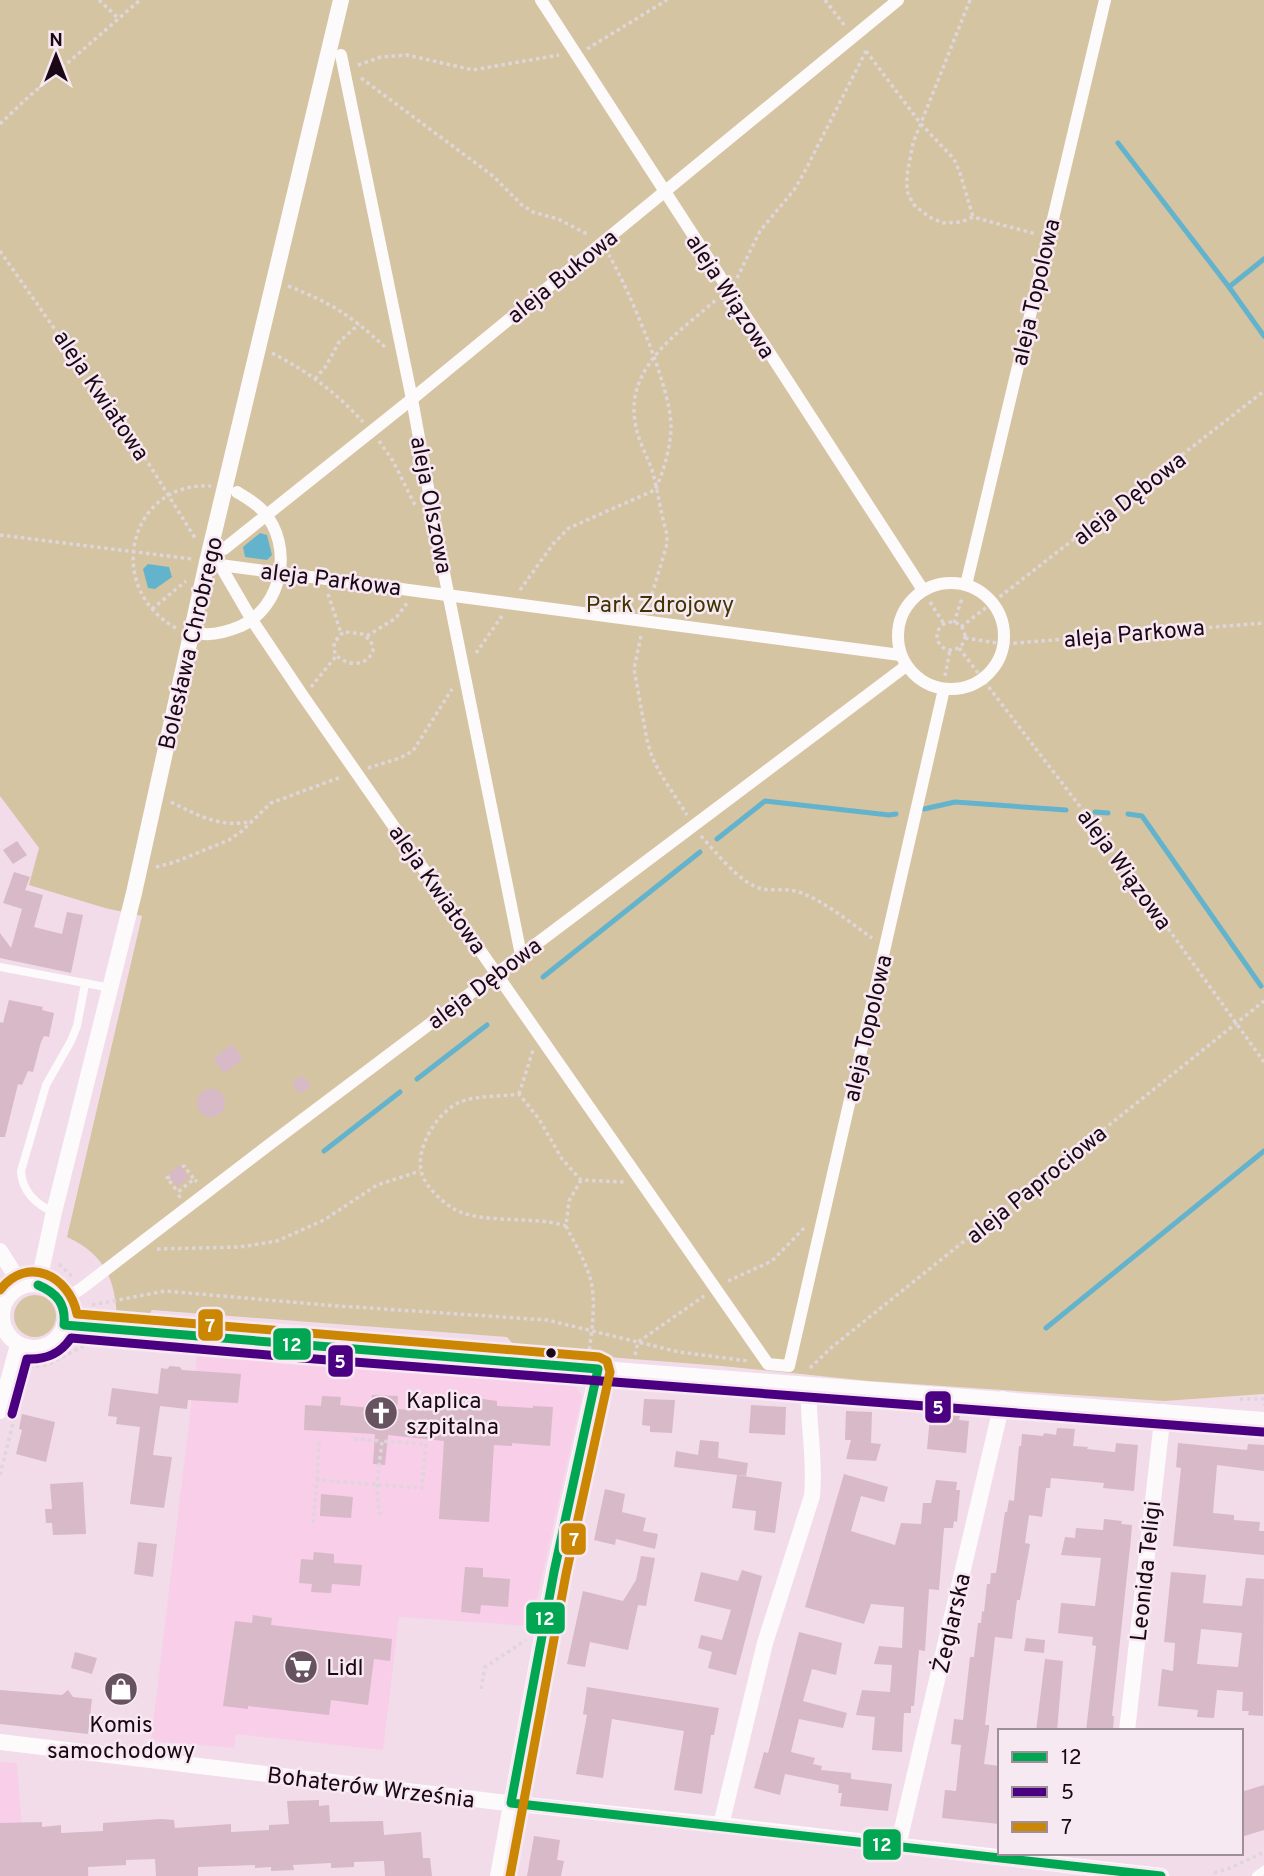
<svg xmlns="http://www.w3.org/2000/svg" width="1264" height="1876" font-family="Overpass,sans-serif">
  <rect width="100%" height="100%" fill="#f2dcea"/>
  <g fill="#f8cee9">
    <polygon points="197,1356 571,1382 582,1395 531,1626 399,1617 383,1750 236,1734 234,1748 151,1741"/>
    <polygon points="0,1762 17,1763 25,1866 88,1862 89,1876 0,1876"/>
  </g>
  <g fill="#d5c4a1">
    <path d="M0,0H1264V1394L1164,1401L869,1381L722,1366L518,1350L507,1337L152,1310L145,1321L117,1318C115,1278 104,1254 67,1237L142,916L105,908L29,885L39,848L0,796Z"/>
    <circle cx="35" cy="1316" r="21"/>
  </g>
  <g fill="#64b3cd">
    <polygon points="260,533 267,535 272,555 267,560 245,557 243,547"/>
    <polygon points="148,564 169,567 172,577 155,589 148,588 143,569"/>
  </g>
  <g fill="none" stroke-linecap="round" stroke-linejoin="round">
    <g stroke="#64b3cd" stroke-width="5">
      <polyline points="1118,143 1229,287"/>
      <polyline points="1264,259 1229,287 1264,336"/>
      <polyline points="924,809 955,802 1066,810"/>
      <polyline points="1095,812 1108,813"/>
      <polyline points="1128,814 1142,816 1261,986"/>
      <polyline points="717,839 765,801 889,815 896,814"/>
      <polyline points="543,977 700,852"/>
      <polyline points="417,1079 487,1025"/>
      <polyline points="324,1151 400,1092"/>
      <polyline points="1046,1328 1264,1151"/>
    </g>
  </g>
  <g fill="#d8b9c7" fill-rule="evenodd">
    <polygon points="17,841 27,855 13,864 3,850"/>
    <polygon points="14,872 30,877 25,890 43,895 34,927 62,934 67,912 83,915 71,973 0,958 0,933 11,948 22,909 3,903"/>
    <polygon points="9,1000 43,1007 42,1010 54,1013 49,1037 44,1036 41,1042 33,1072 28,1071 22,1085 18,1084 5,1137 0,1137 0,1022 3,1023"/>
    <polygon points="232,1044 243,1059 224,1073 213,1059"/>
    <polygon points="303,1075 311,1086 300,1094 292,1083"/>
    <circle cx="211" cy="1103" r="14"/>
    <polygon points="180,1165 189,1177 177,1187 168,1174"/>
    <polygon points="170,1366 180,1367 182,1370 241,1374 238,1403 188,1400 187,1409 160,1406 153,1455 172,1457 164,1508 130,1504 140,1427 116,1424 117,1417 108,1416 112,1388 158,1394 161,1368 167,1369"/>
    <polygon points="372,1395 398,1396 397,1409 427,1411 428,1404 447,1405 447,1398 462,1399 462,1396 497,1401 497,1406 533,1408 533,1406 553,1407 550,1446 512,1443 512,1446 494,1445 489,1522 439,1519 444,1441 388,1435 385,1465 373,1464 375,1434 304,1430 305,1405 321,1406 322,1396 341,1397 340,1405 371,1408"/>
    <polygon points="644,1399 675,1400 672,1433 650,1432 650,1426 642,1425"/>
    <polygon points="751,1405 786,1407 785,1435 749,1433"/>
    <polygon points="846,1411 872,1412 871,1443 881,1444 876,1461 846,1459 851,1440 845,1440"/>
    <polygon points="22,1414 55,1422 46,1462 16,1454 22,1430 19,1429"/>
    <polygon points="940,1414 960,1416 959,1420 969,1421 966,1453 927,1449 930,1417 940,1418"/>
    <polygon points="1057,1428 1075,1429 1073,1446 1088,1447 1087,1449 1115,1452 1116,1443 1138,1445 1134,1491 1103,1488 1104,1483 1051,1478 1050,1488 1046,1488 1042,1517 1029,1515 1025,1543 1030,1544 1020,1600 1017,1600 1012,1639 995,1637 985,1725 989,1725 989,1729 984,1764 1000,1766 999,1824 942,1818 945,1790 956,1791 961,1745 951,1744 954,1719 963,1720 970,1657 974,1657 978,1623 981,1623 982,1611 984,1612 987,1584 990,1584 991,1573 996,1573 1005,1512 1007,1512 1009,1500 1014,1501 1019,1446 1021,1446 1022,1434 1043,1436 1044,1433 1056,1435"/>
    <polygon points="700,1440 719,1442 718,1458 748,1463 746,1476 674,1467 676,1451 698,1455"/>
    <polygon points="1178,1443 1247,1450 1248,1444 1264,1445 1264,1471 1217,1465 1213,1513 1234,1515 1234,1520 1260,1522 1259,1531 1264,1531 1264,1555 1173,1546 1181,1468 1176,1467"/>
    <polygon points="844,1474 888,1487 884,1502 861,1496 851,1531 895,1545 901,1523 921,1524 923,1503 931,1503 936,1480 957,1482 956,1490 960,1490 957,1522 954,1521 953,1528 944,1528 939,1590 929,1589 925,1651 919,1650 914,1706 911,1706 911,1713 904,1713 902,1752 872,1750 875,1717 856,1715 862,1690 890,1692 892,1665 874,1664 879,1646 902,1648 904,1607 871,1604 864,1624 805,1607"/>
    <polygon points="737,1475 782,1482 775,1533 754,1530 756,1511 732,1508"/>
    <polygon points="83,1482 86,1534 53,1535 52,1523 46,1523 45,1509 52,1509 50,1484"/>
    <polygon points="605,1489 625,1494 622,1512 646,1518 643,1531 658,1534 655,1549 616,1539 615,1545 594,1540"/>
    <polygon points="321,1494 353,1497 351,1518 320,1516"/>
    <polygon points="1104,1519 1122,1521 1121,1524 1132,1525 1131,1538 1112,1716 1114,1716 1113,1731 1086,1731 1096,1646 1092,1645 1093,1637 1058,1633 1061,1603 1095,1606 1101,1558 1061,1555 1065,1537 1075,1538 1076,1528 1103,1530"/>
    <polygon points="138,1542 157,1544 153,1577 134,1574"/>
    <polygon points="314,1552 334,1554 334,1563 362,1565 360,1586 332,1584 331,1593 311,1592 312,1584 299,1583 301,1559 313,1560"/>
    <polygon points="641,1556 655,1558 646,1606 638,1605 628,1650 590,1642 585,1667 567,1664 583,1591 623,1601 636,1580"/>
    <polygon points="465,1567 483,1568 483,1577 510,1579 508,1607 481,1605 480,1614 461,1612"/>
    <polygon points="742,1570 762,1576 736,1675 708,1668 712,1652 698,1648 701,1635 722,1640 731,1610 694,1601 701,1572 738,1581"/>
    <path d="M1171,1572L1206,1575L1203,1603L1242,1606L1246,1578L1264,1579L1263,1716L1248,1715L1249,1711H1242L1243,1692L1217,1690L1214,1718L1197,1717L1198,1710L1158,1706L1162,1669L1173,1671L1175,1643L1164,1642ZM1201,1629L1242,1633L1238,1667L1197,1664Z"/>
    <polygon points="253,1615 272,1618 271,1625 392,1639 390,1661 374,1659 368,1705 331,1700 329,1715 248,1706 248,1709 223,1706 235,1621 252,1623"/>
    <polygon points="799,1632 842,1643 836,1675 812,1669 803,1701 847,1713 843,1728 799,1719 791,1752 815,1758 813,1764 822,1766 821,1770 851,1773 851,1779 892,1784 888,1811 840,1806 842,1793 838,1793 839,1785 785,1774 780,1795 754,1788 764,1752 768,1753"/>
    <polygon points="1026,1638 1045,1640 1044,1653 1024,1651"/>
    <polygon points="75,1652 97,1658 92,1674 71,1668"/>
    <polygon points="1045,1659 1063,1661 1057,1731 1036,1731"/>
    <polygon points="587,1687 719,1708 714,1735 711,1735 702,1794 674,1790 684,1731 612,1719 603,1778 576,1774 587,1715 583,1714"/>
    <polygon points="0,1690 62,1695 68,1690 73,1697 92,1699 88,1734 0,1724"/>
    <polygon points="1264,1785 1264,1830 1241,1837 1241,1792"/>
    <polygon points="319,1800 319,1806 329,1805 330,1822 383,1821 384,1835 421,1832 423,1858 430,1858 432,1876 385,1876 384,1861 354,1862 354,1867 331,1868 331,1863 293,1865 294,1870 271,1871 271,1867 255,1868 255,1865 198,1867 198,1876 156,1876 155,1859 126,1860 126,1865 88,1867 88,1876 0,1876 0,1823 42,1822 42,1827 61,1825 61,1833 103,1831 103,1823 161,1819 174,1820 175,1828 231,1824 231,1832 269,1830 269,1825 289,1824 287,1801"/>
    <polygon points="534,1836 560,1840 557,1860 564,1861 561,1876 527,1876"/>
  </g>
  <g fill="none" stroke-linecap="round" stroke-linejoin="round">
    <g stroke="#ded6db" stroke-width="3.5" stroke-dasharray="3.5 3.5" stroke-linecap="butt">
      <polyline points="99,0 119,19"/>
      <polyline points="825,0 845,26"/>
      <polyline points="970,0 913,143 907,175 907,191 913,204 929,217 943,223 961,222 973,217 1036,234"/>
      <polyline points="587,49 667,0"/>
      <polyline points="866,51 921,124 954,159 960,173 973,217"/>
      <polyline points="358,65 381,57 407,55 473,70 559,55"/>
      <polyline points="361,78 493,176 522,205 533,212 558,219 589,235"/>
      <polyline points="0,124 25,100 140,0"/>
      <polyline points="0,251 147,461 195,538"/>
      <polyline points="737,278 760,231 794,190 804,173 866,51"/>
      <path d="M288,286C332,303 353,317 387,349"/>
      <path d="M272,353C307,371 337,393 363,422"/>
      <polyline points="315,379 326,366 339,342 359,324"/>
      <polyline points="379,441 393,461 415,505"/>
      <polyline points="0,535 192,559"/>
      <path d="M520,590L553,544L569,528L655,490C664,471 670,449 671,428C672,390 629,290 609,255"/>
      <polyline points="328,594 341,633"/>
      <polyline points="930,602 944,624"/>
      <path d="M648,608L667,544V534C660,512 658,489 651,467C645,452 637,438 635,421C626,365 681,331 717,299"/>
      <polyline points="152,609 186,581"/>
      <circle cx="951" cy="636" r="14"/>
      <polyline points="954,623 962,598"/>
      <polyline points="961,627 1264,391"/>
      <path d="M176,628C103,588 129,481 211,486"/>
      <path d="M346,632L362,634L371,641L373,651C366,668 346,666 335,654L334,643L341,634Z"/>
      <polyline points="367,636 396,618 407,603"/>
      <polyline points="641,636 634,669 647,740 652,757 660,773 687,815"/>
      <polyline points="965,638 1004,644 1264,623"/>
      <polyline points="959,648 1091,821 1264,1062"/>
      <polyline points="476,653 502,616"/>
      <polyline points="945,676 950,650"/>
      <polyline points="311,687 337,655"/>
      <polyline points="368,768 400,758 413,751 452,689"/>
      <path d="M171,802C197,815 222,829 252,821"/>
      <path d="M701,836C715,851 740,884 762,889C774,891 787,888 799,892C826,902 849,922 872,938"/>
      <polyline points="156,867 175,862 229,840 242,831 271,803 341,777"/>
      <polyline points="519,1094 533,1050"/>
      <polyline points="182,1167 184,1166 194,1179"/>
      <polyline points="170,1177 167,1178 178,1192"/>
      <path d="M581,1180L569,1201L566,1226C532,1215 483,1225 454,1209C442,1202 426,1187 422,1174C414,1149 437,1112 460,1102C478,1095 499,1097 519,1094L539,1119L562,1159L581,1180L624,1182"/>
      <polyline points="180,1198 178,1192 194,1179 197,1182"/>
      <path d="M566,1226C575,1244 586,1262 591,1281C596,1304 592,1329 589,1352"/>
      <polyline points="157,1249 240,1247 277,1241 324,1220 377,1185 420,1171"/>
      <polyline points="59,1264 74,1278"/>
      <polyline points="728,1281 772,1261 804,1228"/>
      <polyline points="92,1305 165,1291 325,1305 547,1320 679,1352 748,1361"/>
      <polyline points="635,1355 638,1342 704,1296"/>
      <polyline points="29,1367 49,1364 89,1343"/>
      <polyline points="810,1368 832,1347 1264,1001"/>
      <polyline points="1240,1399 1263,1399 1264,1405"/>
      <polyline points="354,1439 382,1441"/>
      <polyline points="0,1475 14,1419"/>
      <polyline points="317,1480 319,1441"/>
      <path d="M313,1523L317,1480L422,1488L426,1444L382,1441C380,1464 373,1493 381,1515"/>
      <polyline points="481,1689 485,1667 526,1640"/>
      <polyline points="1215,1874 1216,1872 1228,1869 1264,1852"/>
    </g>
    <g stroke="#fdfafc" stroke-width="8">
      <polyline points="0,967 111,988"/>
      <path d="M54,1212C36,1205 22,1191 21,1171L46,1085L71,1041L77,1026L85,984"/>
      <polyline points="1256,1876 1264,1870"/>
    </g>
    <g stroke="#fdfafc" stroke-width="12">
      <polyline points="541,0 923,590"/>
      <polyline points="341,55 412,399 438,543 521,955"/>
      <polyline points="224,549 412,399 898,0"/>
      <polyline points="220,565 252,620 303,696 768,1364 789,1366 944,689"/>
      <polyline points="220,565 900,655"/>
      <circle cx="951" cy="636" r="53"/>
      <polyline points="966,585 1105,0"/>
      <path d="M204,634C217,635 229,631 241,626C283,606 294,546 263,511C256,503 247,498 237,492"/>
      <polyline points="62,1301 82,1288 274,1141 906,666"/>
    </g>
    <g stroke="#fdfafc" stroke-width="16">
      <polyline points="0,1251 22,1286"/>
      <circle cx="34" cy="1316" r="32"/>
      <polyline points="38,1285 54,1212 134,893 207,562 341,0"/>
      <polyline points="64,1325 303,1346 1264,1420"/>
      <polyline points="0,1411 18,1345"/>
      <polyline points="1127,1731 1163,1412"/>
      <polyline points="0,1742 499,1802 721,1825 1161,1876"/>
      <path d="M721,1825L765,1643L812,1496C816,1459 807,1422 809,1385"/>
      <polyline points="898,1846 1003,1399"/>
      <polyline points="498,1876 554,1572 598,1369"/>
    </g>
    <g stroke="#f7e9f2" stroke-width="14">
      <path id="bus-1" d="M38,1285C57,1293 66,1304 64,1325L598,1369L554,1572L511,1803L1161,1876"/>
    </g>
    <g stroke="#f7e9f2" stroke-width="14">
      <path id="bus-2" d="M12,1414L27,1359C46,1360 60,1354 71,1338L302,1358L1263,1432"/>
    </g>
    <g stroke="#f7e9f2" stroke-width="14">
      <path id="bus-3" d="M0,1290C27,1255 69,1275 77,1314L599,1357L607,1361L610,1372L566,1574L510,1876"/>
    </g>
    <use href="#bus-1" stroke="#00a651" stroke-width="9"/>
    <use href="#bus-2" stroke="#4b0082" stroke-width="9"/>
    <use href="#bus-3" stroke="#cb8604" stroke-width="9"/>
  </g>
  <defs>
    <g id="church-disc" transform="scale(1.75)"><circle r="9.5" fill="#675260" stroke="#f7e9f2"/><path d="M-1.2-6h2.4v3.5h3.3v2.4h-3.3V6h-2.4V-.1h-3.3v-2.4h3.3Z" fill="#fff"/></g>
    <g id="supermarket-disc" transform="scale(1.75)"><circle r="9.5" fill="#675260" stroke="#f7e9f2"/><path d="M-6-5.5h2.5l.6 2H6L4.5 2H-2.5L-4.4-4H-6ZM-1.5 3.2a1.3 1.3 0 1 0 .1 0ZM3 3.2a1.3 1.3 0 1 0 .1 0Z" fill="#fff"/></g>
    <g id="shop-disc" transform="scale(1.75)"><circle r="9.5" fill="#675260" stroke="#f7e9f2"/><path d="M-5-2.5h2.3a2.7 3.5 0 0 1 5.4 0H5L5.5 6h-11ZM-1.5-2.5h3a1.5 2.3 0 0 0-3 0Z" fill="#fff"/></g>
  </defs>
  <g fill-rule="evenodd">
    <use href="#church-disc" x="381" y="1413"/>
    <use href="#supermarket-disc" x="301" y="1667"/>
    <use href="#shop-disc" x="121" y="1689"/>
  </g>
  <circle fill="#1c0716" stroke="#f7e9f2" stroke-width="2.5" cx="551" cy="1353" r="6"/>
  <g text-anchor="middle" stroke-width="5" stroke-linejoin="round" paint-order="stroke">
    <g font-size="23" fill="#1c0716" stroke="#f7e9f2">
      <text transform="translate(562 276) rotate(-39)" y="8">aleja Bukowa</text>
      <text transform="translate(1035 292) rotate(-77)" y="8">aleja Topolowa</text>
      <text transform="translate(731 296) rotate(57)" y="8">aleja Wiązowa</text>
      <text transform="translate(102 395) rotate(56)" y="8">aleja Kwiatowa</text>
      <text transform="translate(1129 498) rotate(-38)" y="8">aleja Dębowa</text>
      <text transform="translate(432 505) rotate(79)" y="8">aleja Olszowa</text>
      <text transform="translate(331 579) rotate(7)" y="8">aleja Parkowa</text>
      <text transform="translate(1134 633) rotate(-5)" y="8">aleja Parkowa</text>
      <text transform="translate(190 643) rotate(-77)" y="8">Bolesława Chrobrego</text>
      <text transform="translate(1125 869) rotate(54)" y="8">aleja Wiązowa</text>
      <text transform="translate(438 889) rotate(55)" y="8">aleja Kwiatowa</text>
      <text transform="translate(484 983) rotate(-37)" y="8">aleja Dębowa</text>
      <text transform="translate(867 1028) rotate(-77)" y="8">aleja Topolowa</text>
      <text transform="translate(1036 1184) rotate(-39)" y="8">aleja Paprociowa</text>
      <text transform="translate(1145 1571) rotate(-84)" y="8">Leonida Teligi</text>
      <text transform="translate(951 1623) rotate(-77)" y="8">Żeglarska</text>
      <text transform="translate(371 1787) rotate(7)" y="8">Bohaterów Września</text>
    </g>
    <g font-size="23" fill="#3e3502" stroke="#f7e9f2">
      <text x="660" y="612">Park Zdrojowy</text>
    </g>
    <g font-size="23" fill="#1c0716" stroke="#f7e9f2" text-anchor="start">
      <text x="406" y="1408">Kaplica<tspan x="406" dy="26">szpitalna</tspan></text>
      <text x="326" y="1675">Lidl</text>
      <text x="121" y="1732" text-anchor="middle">Komis<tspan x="121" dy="26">samochodowy</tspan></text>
    </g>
  </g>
  <g stroke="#f7e9f2" stroke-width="2.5">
    <rect x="197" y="1308" width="27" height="34" rx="7" fill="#cb8604"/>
    <rect x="272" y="1327" width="40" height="34" rx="7" fill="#00a651"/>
    <rect x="327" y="1344" width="27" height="34" rx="7" fill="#4b0082"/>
    <rect x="924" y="1390" width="28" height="34" rx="7" fill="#4b0082"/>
    <rect x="560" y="1522" width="27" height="34" rx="7" fill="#cb8604"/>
    <rect x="525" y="1601" width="41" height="34" rx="7" fill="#00a651"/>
    <rect x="862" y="1828" width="40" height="33" rx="7" fill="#00a651"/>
  </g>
  <g font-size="19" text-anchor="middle" font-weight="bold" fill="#fff">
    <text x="210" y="1332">7</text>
    <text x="292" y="1351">12</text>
    <text x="340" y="1368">5</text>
    <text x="938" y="1414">5</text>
    <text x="574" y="1546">7</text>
    <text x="545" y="1625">12</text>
    <text x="882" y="1851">12</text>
  </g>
  <rect x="998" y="1729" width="245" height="126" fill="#f7e9f2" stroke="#9f8f9a" stroke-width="2"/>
  <rect x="1012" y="1752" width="35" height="10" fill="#00a651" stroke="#9f8f9a" stroke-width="2"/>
  <text x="1061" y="1764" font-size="21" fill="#1c0716">12</text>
  <rect x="1012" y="1787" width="35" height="10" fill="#4b0082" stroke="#9f8f9a" stroke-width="2"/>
  <text x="1061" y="1799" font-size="21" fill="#1c0716">5</text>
  <rect x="1012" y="1822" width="35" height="10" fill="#cb8604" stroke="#9f8f9a" stroke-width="2"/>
  <text x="1061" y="1834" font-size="21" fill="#1c0716">7</text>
  <g transform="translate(56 56)" stroke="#f7e9f2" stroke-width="5" paint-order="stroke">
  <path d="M0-5L12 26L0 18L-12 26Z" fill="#1c0716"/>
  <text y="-10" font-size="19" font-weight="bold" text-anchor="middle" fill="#1c0716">N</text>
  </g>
</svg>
